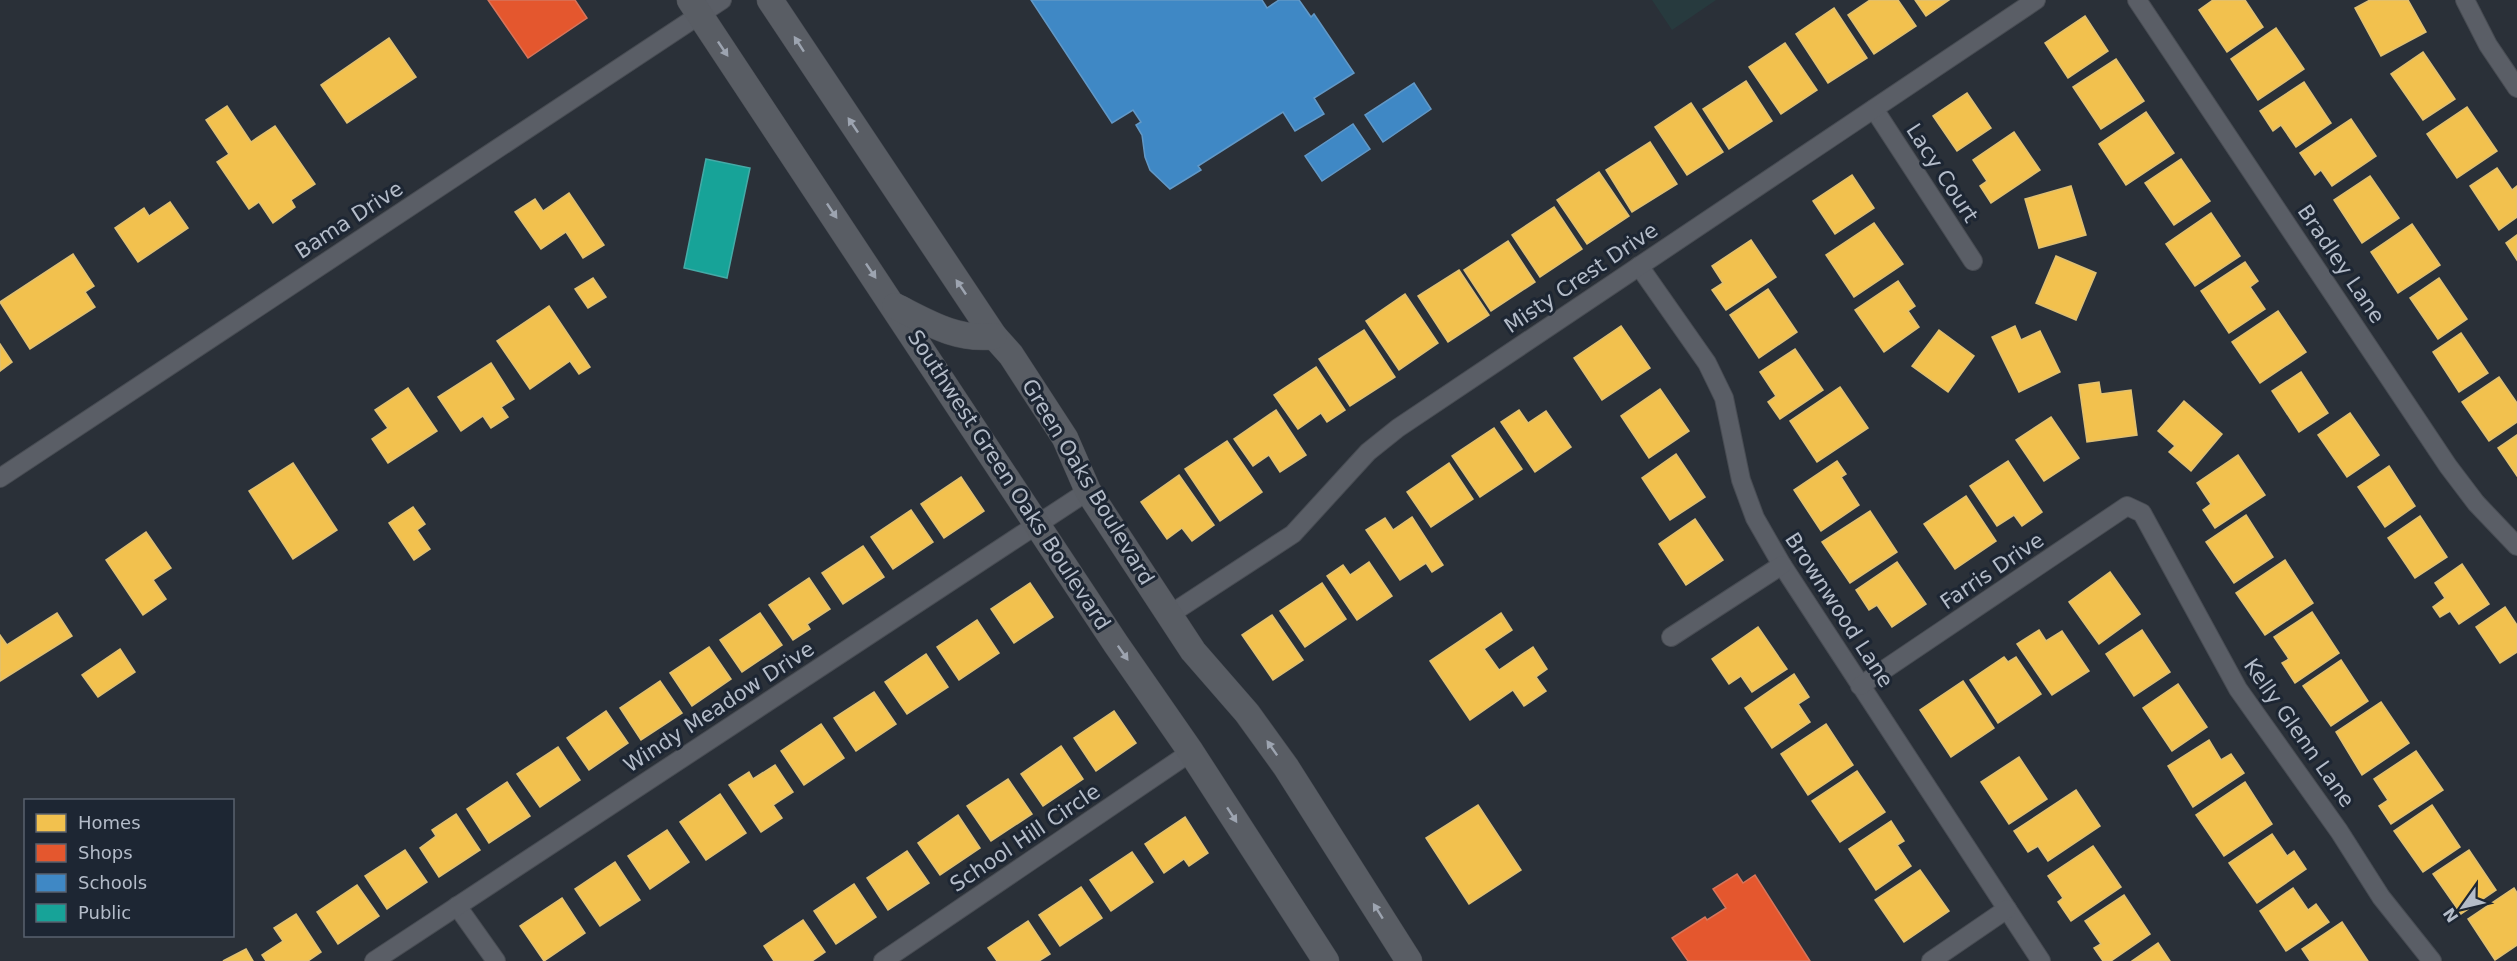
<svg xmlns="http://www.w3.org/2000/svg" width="2517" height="961" font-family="'DejaVu Sans',sans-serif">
  <rect width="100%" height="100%" fill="#2a3038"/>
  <polygon fill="#273a3e" points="1652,0 1716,0 1672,30"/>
  <g fill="#f2c14e" stroke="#dfc073" stroke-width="1.5">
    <polygon points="1870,0 1898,0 1916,26 1874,54 1848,15"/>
    <polygon points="1915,0 1949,0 1926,16"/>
    <polygon points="2213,0 2245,0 2263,27 2227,52 2199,10"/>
    <polygon points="2370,0 2408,0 2426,32 2381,56 2355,8"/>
    <polygon points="1834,8 1867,58 1828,83 1796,34"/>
    <polygon points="2085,16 2108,51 2068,78 2045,43"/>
    <polygon points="2276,28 2304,69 2258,100 2231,59"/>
    <polygon points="389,38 416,77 347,123 321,85"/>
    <polygon points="1785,43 1817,90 1781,114 1749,67"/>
    <polygon points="2423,52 2455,99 2423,120 2391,74"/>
    <polygon points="2116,59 2144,101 2101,129 2073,87"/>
    <polygon points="1746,81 1772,121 1729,149 1703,109"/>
    <polygon points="2304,82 2331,123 2296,147 2281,125 2273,131 2260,111"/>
    <polygon points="1967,93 1991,128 1957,151 1933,116"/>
    <polygon points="1691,103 1723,152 1687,175 1655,127"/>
    <polygon points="227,106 251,142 275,126 315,184 291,200 295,207 273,223 259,202 249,209 217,162 229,154 206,120"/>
    <polygon points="2467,107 2497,151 2457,178 2427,134"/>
    <polygon points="2146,112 2174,153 2126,185 2099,144"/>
    <polygon points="2351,119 2376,156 2332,186 2321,170 2315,175 2300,153"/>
    <polygon points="2014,132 2040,170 1991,203 1980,186 1987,181 1973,160"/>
    <polygon points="1650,142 1677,184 1632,212 1606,170"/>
    <polygon points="2181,159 2210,201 2174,225 2145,183"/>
    <polygon points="2497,168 2512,190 2517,186 2517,217 2499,230 2470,186"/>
    <polygon points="1599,172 1629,216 1587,244 1557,200"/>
    <polygon points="1852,175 1874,208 1835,234 1813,201"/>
    <polygon points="2370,176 2399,218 2362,243 2334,200"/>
    <polygon points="2071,186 2086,235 2039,248 2025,199"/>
    <polygon points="569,193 604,245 583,258 566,232 541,249 515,212 535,199 543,211"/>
    <polygon points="170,202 188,228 138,262 115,228 144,208 149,216"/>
    <polygon points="1554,207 1582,249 1540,277 1512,235"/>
    <polygon points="2211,213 2240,256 2195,286 2166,244"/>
    <polygon points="1874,223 1903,264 1854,297 1826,255"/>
    <polygon points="2412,224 2440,265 2398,293 2371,252"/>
    <polygon points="2517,235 2517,260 2506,243"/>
    <polygon points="1751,240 1776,277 1726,310 1712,290 1723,283 1712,266"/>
    <polygon points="1508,241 1535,282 1491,311 1464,270"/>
    <polygon points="73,254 94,286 85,292 95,307 30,349 0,302"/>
    <polygon points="2056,256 2096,273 2076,320 2036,303"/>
    <polygon points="2245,262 2258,281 2250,287 2265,309 2229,333 2201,291"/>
    <polygon points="1459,270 1489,315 1448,342 1418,296"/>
    <polygon points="593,278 606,297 588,308 575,289"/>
    <polygon points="2439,278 2467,319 2438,339 2410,298"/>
    <polygon points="1898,281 1915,306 1908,311 1919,327 1884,352 1855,310"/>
    <polygon points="1768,289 1797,332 1759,358 1730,315"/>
    <polygon points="1405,294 1438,343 1399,370 1366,321"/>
    <polygon points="549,306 590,367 579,374 570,361 530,389 497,341"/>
    <polygon points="2278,311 2306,352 2260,383 2232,342"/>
    <polygon points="1621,326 1650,368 1602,400 1574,358"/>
    <polygon points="2015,326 2021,340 2040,331 2060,372 2019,392 1992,337"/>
    <polygon points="1364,330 1395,377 1350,406 1319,359"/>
    <polygon points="1939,330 1974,356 1948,392 1912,366"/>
    <polygon points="2461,333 2488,373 2459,392 2433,352"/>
    <polygon points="0,344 12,362 0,371"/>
    <polygon points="1795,349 1823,390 1780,419 1768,402 1776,396 1760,372"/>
    <polygon points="491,363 514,399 501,407 508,417 491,428 483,416 461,431 438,397"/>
    <polygon points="1316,367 1345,410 1327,422 1321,413 1298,429 1274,395"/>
    <polygon points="2301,372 2328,413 2299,432 2272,391"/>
    <polygon points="2499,377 2517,403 2517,422 2489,441 2462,402"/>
    <polygon points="2099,382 2101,394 2131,390 2137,435 2087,442 2079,385"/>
    <polygon points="1840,387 1868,428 1817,462 1790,421"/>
    <polygon points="408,388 437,431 388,463 372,439 388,428 375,410"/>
    <polygon points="1660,389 1689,431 1649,458 1621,416"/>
    <polygon points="2184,401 2222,434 2191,471 2169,452 2175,446 2158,431"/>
    <polygon points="1276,410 1306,455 1280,472 1269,455 1253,466 1234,439"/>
    <polygon points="1519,410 1528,423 1546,411 1571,447 1535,472 1501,422"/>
    <polygon points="2350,413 2379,455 2347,477 2318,435"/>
    <polygon points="2051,417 2079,458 2044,481 2016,440"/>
    <polygon points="1494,428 1522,469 1480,497 1452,456"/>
    <polygon points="2517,435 2517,476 2498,448"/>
    <polygon points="1227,441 1262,492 1220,521 1185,469"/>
    <polygon points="1676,454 1705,497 1670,520 1642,478"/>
    <polygon points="2238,455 2265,495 2215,528 2203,510 2211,504 2197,483"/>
    <polygon points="1837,461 1846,474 1841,477 1859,505 1821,531 1794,490"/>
    <polygon points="2008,461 2042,512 2022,526 2014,515 1997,526 1970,486"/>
    <polygon points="293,463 337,530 293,559 249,491"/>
    <polygon points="1449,463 1473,499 1431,527 1407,492"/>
    <polygon points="2389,466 2415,506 2385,527 2358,487"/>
    <polygon points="1179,475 1214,525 1192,541 1182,528 1167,539 1141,502"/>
    <polygon points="961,477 984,511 944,538 921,504"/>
    <polygon points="1966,496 1996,541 1955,569 1924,524"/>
    <polygon points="413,507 425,524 417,530 430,549 414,560 389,523"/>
    <polygon points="911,510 933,542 893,569 871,537"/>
    <polygon points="1870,511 1897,552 1850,583 1822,542"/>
    <polygon points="2246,515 2273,557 2234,583 2206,542"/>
    <polygon points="2420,516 2447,557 2415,578 2388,538"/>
    <polygon points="1412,517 1443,565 1432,572 1426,563 1400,580 1366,530 1385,518 1393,530"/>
    <polygon points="1695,519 1723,560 1686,585 1659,544"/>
    <polygon points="146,532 171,568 153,580 166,599 143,615 106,560"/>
    <polygon points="863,546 884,577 843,604 822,573"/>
    <polygon points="2285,560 2313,603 2265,635 2236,593"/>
    <polygon points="1369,562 1392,596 1357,620 1327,576 1343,565 1350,575"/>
    <polygon points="1897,562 1926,604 1892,627 1877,605 1869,610 1856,590"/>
    <polygon points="2462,564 2489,604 2459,624 2450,611 2440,617 2433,607 2445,598 2435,583"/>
    <polygon points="2110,572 2140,614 2099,644 2069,602"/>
    <polygon points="809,578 830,609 807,624 810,629 793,640 769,605"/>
    <polygon points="1030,583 1053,617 1014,643 991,609"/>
    <polygon points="1322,583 1346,619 1305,647 1280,611"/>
    <polygon points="2505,607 2517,625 2517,652 2500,663 2476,627"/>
    <polygon points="2312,612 2339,653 2295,683 2282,663 2289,659 2274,637"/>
    <polygon points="57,613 72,636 0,681 0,635 7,645"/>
    <polygon points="760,613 782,645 742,672 720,640"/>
    <polygon points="1501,613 1512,630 1484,649 1499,670 1533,647 1547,669 1536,677 1546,691 1524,706 1513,690 1470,720 1430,661"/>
    <polygon points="1272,615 1303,660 1273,680 1242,635"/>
    <polygon points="977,620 999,653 959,680 937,647"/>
    <polygon points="1758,627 1787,669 1752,692 1741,676 1729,684 1712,659"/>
    <polygon points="2039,630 2046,641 2062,631 2089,671 2052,695 2017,644"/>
    <polygon points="2142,630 2170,672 2134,696 2106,654"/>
    <polygon points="709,647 731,679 692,706 670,673"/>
    <polygon points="120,649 135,672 98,697 82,675"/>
    <polygon points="926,654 948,687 907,714 885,682"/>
    <polygon points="2004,657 2008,662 2016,657 2041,694 1998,723 1970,680"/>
    <polygon points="2341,660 2368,701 2331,726 2303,686"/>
    <polygon points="1794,674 1809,697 1798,704 1810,722 1772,748 1745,708"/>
    <polygon points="660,681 682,713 641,740 620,708"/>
    <polygon points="1963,681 1994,728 1951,757 1920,710"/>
    <polygon points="2178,684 2207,727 2172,751 2143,708"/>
    <polygon points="874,692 896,724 856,751 834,718"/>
    <polygon points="2381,702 2409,743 2362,775 2336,732"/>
    <polygon points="606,711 628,743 589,770 567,738"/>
    <polygon points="1114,711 1136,743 1096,771 1074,738"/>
    <polygon points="821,724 844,758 804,785 781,751"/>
    <polygon points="1826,724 1853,765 1808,795 1781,754"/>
    <polygon points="2209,740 2221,760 2231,754 2244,773 2193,807 2168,766"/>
    <polygon points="1061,746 1083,779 1043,806 1021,774"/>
    <polygon points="558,747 580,780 540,807 517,774"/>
    <polygon points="2416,751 2443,790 2391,824 2379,806 2388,800 2374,779"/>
    <polygon points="2019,757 2047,799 2009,824 1981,782"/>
    <polygon points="775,765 793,792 773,805 782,818 761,832 729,785 749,772 753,779"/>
    <polygon points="1857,771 1885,812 1840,842 1812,801"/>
    <polygon points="1008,779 1032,814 991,841 967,806"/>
    <polygon points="507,782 530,816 489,843 467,809"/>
    <polygon points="2245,782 2272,824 2224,856 2196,815"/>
    <polygon points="2076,790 2100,826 2048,861 2038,846 2028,852 2014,831"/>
    <polygon points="720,794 746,833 706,860 680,822"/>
    <polygon points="1478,805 1521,870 1469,904 1426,838"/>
    <polygon points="2432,805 2460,847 2423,872 2394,831"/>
    <polygon points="456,814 480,850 439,877 420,848 436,836 432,830"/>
    <polygon points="958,815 980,848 940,875 918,843"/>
    <polygon points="1185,817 1208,853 1189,866 1184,859 1164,873 1145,844"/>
    <polygon points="1891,821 1904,841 1897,845 1911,866 1876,890 1849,849"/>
    <polygon points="667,830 689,862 650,889 628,856"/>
    <polygon points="2272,834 2287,856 2294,851 2306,869 2257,903 2229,863"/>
    <polygon points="2093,846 2121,887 2071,921 2058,902 2063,898 2048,876"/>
    <polygon points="405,850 427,882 387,909 365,876"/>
    <polygon points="2469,850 2496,890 2461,914 2433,874"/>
    <polygon points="907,851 929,883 888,910 867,878"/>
    <polygon points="1132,852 1153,882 1111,911 1090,880"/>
    <polygon points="615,862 640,900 600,926 575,889"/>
    <polygon points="1920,870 1949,911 1904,942 1875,900"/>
    <polygon points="854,884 876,917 836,944 814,911"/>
    <polygon points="357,885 379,916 338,944 317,912"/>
    <polygon points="1081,887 1102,918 1060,946 1039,915"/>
    <polygon points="2293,888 2308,910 2316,904 2329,922 2286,951 2260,911"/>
    <polygon points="2514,888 2517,893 2517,945 2495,960 2468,919"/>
    <polygon points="2124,895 2150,934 2111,961 2103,961 2094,948 2101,944 2085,921"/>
    <polygon points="562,898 585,933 544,961 520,926"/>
    <polygon points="296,914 321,952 308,961 266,961 262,955 283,941 274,928"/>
    <polygon points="803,920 825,952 812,961 774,961 764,946"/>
    <polygon points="1028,921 1050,954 1039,961 997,961 988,948"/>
    <polygon points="2342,922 2368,961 2310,961 2302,949"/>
    <polygon points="2158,943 2170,961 2132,961"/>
    <polygon points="246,949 253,961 223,961"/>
  </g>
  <g fill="#e4572e" stroke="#d6755c" stroke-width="1.5">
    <polygon points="488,0 575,0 587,18 528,58"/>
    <polygon points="1737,874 1743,883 1755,875 1810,961 1688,961 1672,938 1705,917 1707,920 1726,908 1713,889"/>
  </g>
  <g fill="#3f88c5" stroke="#6298c6" stroke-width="1.5">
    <polygon points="1031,0 1262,0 1267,8 1279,0 1299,0 1311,17 1314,14 1354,73 1314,98 1324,114 1295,131 1283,112 1198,166 1201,170 1170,189 1150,170 1145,157 1142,135 1136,125 1141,122 1133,110 1112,123"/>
    <polygon points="1414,83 1431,109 1383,142 1365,115"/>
    <polygon points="1353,124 1370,149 1322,181 1305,156"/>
  </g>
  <polygon fill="#17a398" stroke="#46aaa7" stroke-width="1.5" points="706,159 750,168 727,278 684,268"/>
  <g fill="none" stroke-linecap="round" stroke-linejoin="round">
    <g stroke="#484c53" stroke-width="20">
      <g id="street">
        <polyline points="2137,0 2448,466 2476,503 2517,546"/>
        <polyline points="2465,0 2488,45 2517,88"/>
        <polyline points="1874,109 1973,261"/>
        <polyline points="1639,266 1707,363 1724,398 1741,480 1755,518 1782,565 2041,961"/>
        <polyline points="0,478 722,0"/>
        <polyline points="1169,615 1293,534 1368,452 1398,428 2036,0"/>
        <polyline points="1671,637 1782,565"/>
        <polyline points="1860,686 2127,506 2142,513 2238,689 2339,831 2381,897 2432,961"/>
        <polyline points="457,906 496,961"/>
        <polyline points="374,961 1088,491"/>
        <polyline points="883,961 1191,752"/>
        <polyline points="1931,961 2007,909"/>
      </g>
    </g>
    <g stroke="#484c53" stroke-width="27">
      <g id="secondary">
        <polyline points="690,0 1116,644 1191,752 1326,961"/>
        <polyline points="770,0 994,336 1011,355 1065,438 1088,491 1193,651 1247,713 1286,767 1409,961"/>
        <path d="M895,306C927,322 957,341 994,336"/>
      </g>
    </g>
    <use href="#street" stroke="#5a5e66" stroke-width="18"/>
    <use href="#secondary" stroke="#595d64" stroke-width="26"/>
  </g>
  <defs><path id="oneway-solid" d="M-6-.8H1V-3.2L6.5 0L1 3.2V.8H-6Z" transform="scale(1.5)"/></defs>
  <g fill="#9da4b0">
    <use href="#oneway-solid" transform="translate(799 44) rotate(-123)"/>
    <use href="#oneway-solid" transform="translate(723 49) rotate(56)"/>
    <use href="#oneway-solid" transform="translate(853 125) rotate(-124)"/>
    <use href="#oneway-solid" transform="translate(832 211) rotate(56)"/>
    <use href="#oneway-solid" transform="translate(871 271) rotate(56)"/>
    <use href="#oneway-solid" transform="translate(961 287) rotate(-124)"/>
    <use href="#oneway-solid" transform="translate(1123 653) rotate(55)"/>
    <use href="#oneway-solid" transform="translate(1272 748) rotate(-125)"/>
    <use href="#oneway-solid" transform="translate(1232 815) rotate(57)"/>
    <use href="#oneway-solid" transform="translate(1378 911) rotate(-122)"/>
  </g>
  <g text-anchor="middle" stroke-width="6" stroke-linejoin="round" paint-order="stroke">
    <g font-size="21" fill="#b4bcc9" stroke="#1d2633">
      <text transform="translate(1942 173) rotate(57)" y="7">Lacy Court</text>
      <text transform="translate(349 220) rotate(-33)" y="7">Bama Drive</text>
      <text transform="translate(2341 264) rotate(56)" y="7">Bradley Lane</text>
      <text transform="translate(1581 278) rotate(-34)" y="7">Misty Crest Drive</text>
      <text transform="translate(1009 480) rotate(57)" y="7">Southwest Green Oaks Boulevard</text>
      <text transform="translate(1088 482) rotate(59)" y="7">Green Oaks Boulevard</text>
      <text transform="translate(1992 571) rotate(-34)" y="7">Farris Drive</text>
      <text transform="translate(1839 610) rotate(57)" y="7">Brownwood Lane</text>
      <text transform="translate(719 707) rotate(-33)" y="7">Windy Meadow Drive</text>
      <text transform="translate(2299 733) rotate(55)" y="7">Kelly Glenn Lane</text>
      <text transform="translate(1025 838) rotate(-34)" y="7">School Hill Circle</text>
    </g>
  </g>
  <rect x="24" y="799" width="210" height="138" fill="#1d2633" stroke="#59626f" stroke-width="1.5"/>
  <rect x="36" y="814" width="30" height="18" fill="#f2c14e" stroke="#59626f" stroke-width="1.5"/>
  <text x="78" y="829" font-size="18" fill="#b4bcc9">Homes</text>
  <rect x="36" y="844" width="30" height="18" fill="#e4572e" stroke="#59626f" stroke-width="1.5"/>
  <text x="78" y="859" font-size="18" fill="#b4bcc9">Shops</text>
  <rect x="36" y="874" width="30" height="18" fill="#3f88c5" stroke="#59626f" stroke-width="1.5"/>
  <text x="78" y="889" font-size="18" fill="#b4bcc9">Schools</text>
  <rect x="36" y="904" width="30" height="18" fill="#17a398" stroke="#59626f" stroke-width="1.5"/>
  <text x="78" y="919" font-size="18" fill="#b4bcc9">Public</text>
  <g transform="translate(2463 907) rotate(236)" stroke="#1d2633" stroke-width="4.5" paint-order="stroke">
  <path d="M0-4.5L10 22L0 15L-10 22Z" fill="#b4bcc9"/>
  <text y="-9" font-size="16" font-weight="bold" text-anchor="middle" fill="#b4bcc9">N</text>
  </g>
</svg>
